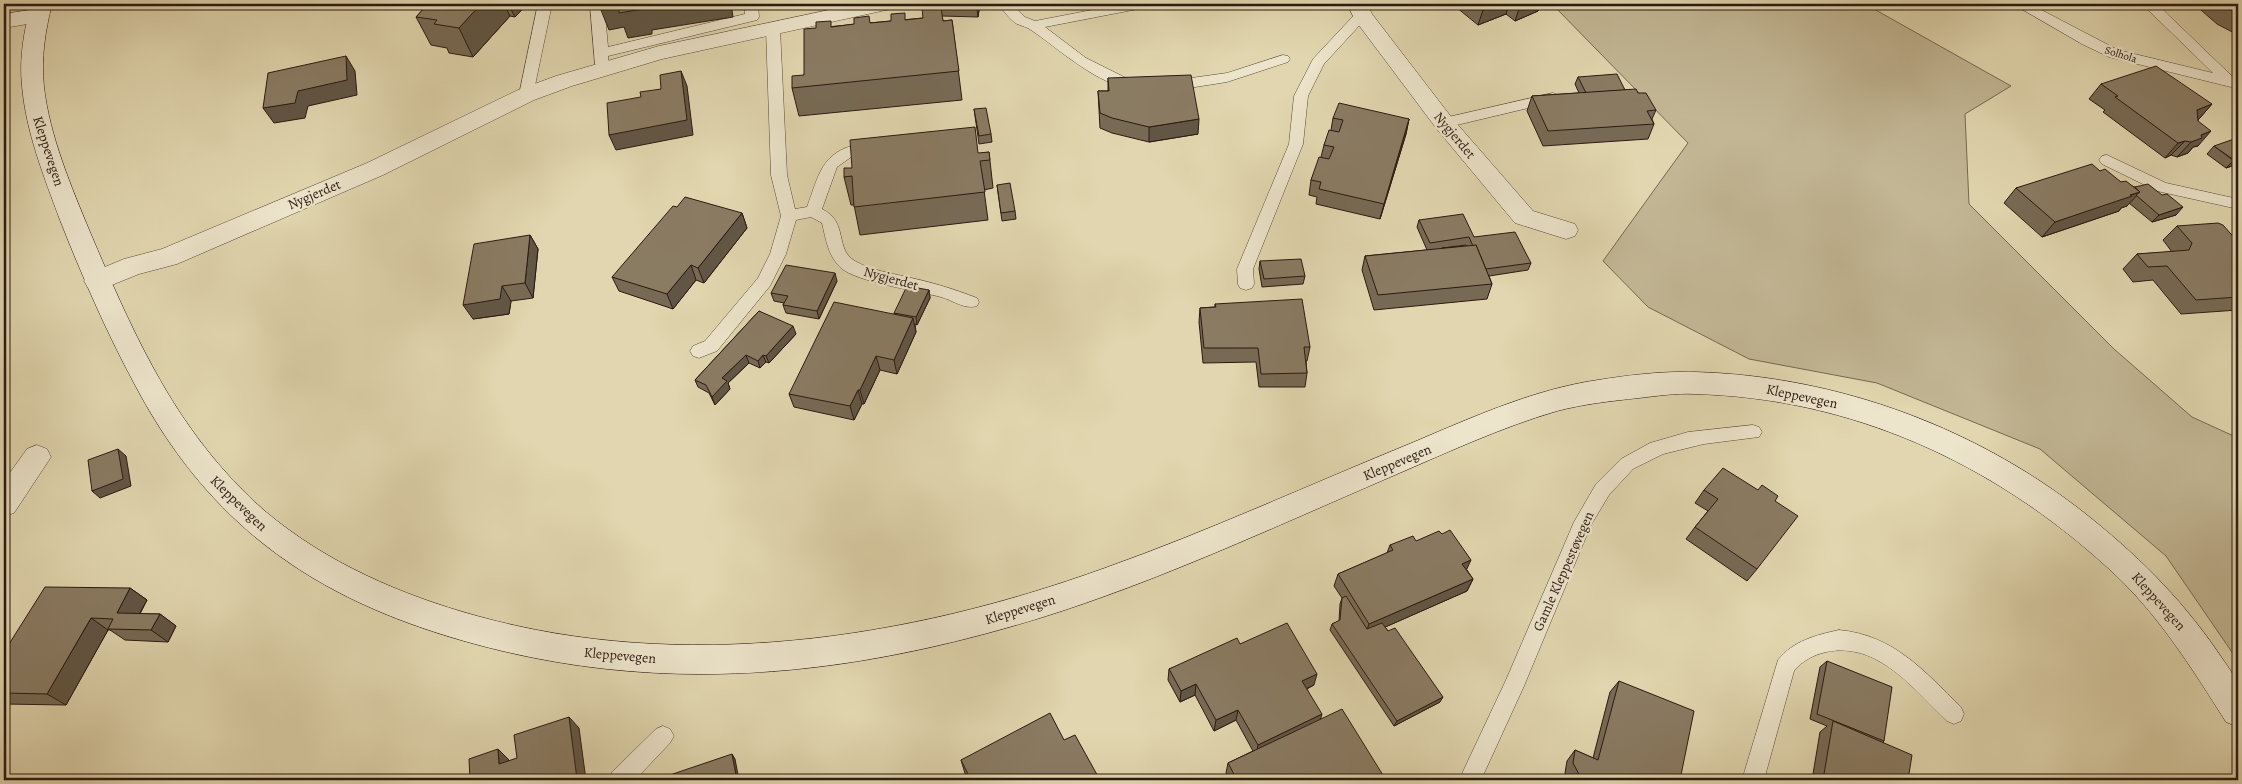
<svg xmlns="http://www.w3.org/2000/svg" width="2242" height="784" font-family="Alegreya,serif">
  <rect width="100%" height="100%" fill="#e1d6af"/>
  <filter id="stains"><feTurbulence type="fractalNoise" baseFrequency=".004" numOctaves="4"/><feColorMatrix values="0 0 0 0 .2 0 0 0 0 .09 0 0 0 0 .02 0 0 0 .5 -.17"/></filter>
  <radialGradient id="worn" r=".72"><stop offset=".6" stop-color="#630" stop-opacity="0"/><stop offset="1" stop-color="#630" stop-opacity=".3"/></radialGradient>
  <polygon fill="#c2b694" stroke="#766852" points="1552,4 1865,4 2011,86 1965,114 1969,204 2114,349 2192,417 2238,438 2238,661 2166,556 2040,449 1877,383 1749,359 1648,307 1603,261 1688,143"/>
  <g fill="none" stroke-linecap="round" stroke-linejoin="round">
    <g stroke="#584838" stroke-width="1">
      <g id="service">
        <polygon points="538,4 552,4 533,95 531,98 521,98 519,95"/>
        <polygon points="590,4 604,4 608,47 745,14 744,4 758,4 759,17 757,20 608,56 609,64 602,68 595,64"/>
        <path d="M998,4H1012L1025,17L1035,21L1123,4H1150L1148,7L1143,8L1045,27L1086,58L1128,79L1142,81L1144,84L1142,87C1109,96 1057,47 1031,30C1027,27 1022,26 1017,24C1010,20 1003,10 998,4Z"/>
        <polygon points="2013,4 2030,4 2118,50 2213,73 2142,4 2157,4 2238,82 2236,85 2231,87 2109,57 2082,44"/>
        <polygon points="1362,11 1369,15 1324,64 1308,96 1303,144 1253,269 1254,284 1252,288 1246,290 1240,288 1238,284 1237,269 1289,144 1294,96 1313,59 1357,12"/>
        <path d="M773,25L780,29L787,175L795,209L807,207C819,175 821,152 859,144C866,142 871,141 878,142L880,146L878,150L854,155L837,167L822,209C849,222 834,249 855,261C870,270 890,273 907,277C931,282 954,289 977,298L979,302L977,306C965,310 952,300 941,297C918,291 857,282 841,268C828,256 826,240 822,223L811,217L796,220L786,254L770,286L717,351L699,358L693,356L690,351L693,346L705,341L758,278L770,254L781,216L771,175L766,29Z"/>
        <polygon points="1283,55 1288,56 1290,59 1288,62 1227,82 1170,91 1165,89 1163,86 1165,83 1170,81 1227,73"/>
        <polygon points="1553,93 1558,95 1560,98 1558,101 1444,128 1439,126 1437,123 1439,120 1444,118"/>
        <polygon points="2107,155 2166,183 2238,199 2238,209 2157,191 2102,164 2099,160 2102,156"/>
        <polygon points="1753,425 1759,427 1762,432 1759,437 1704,444 1663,454 1633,469 1609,495 1591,525 1524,686 1481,780 1459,780 1506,680 1574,522 1596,484 1621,459 1650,443 1688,432"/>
        <path d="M1839,630C1894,635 1924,671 1961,707L1964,714L1961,721L1954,724L1947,721C1913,689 1878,641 1826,652C1813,655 1802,661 1794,671L1764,780H1742L1778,660C1793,641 1816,635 1839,630Z"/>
        <polygon points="663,726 670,729 674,736 670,743 635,780 609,780 612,772 656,729"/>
      </g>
    </g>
    <g stroke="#584838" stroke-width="1">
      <g id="minor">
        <polygon points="857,4 897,4 893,9 886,10 662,59 572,86 534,100 383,175 177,264 139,274 97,291 88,288 84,281 88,274 124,259 162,249 367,163 518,90 556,76 659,46"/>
        <polygon points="1347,4 1367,4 1372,14 1452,118 1533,211 1575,224 1578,230 1575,236 1566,239 1515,223 1436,128 1355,20"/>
        <polygon points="37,9 45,11 48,16 45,21 4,28 4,14"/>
        <polygon points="37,445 47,449 51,457 14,513 4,516 4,481 27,449"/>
      </g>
    </g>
    <g stroke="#2b1911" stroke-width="1">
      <path id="secondary" d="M31,4H52C45,32 41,58 44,87C50,137 71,186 90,232C110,279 130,326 155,371C184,424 220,472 266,512C327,563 401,595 477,616C683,673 906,640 1105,568C1209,531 1311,484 1414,442C1473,417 1535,389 1598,380C1629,375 1664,371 1695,372C1839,376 1981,429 2092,519C2145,562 2186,604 2224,661C2227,665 2237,680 2238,685C2241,697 2238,714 2238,727L2226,722C2191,667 2157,612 2108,568C1993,463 1852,398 1694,394C1676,393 1657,396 1639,398C1611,401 1584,404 1557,411C1499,428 1444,454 1388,478C1274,527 1159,581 1040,618C848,677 660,697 464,641C313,598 209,525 135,385C106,331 82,276 60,220C44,177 26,132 22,86C19,58 24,31 31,4Z"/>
    </g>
    <use href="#service" fill="#ece4cb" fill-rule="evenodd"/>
    <use href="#minor" fill="#ece4cb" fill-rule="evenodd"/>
    <use href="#secondary" fill="#ece4cb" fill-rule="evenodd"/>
  </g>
  <g fill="#776a55" stroke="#2b1911" fill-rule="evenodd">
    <polygon points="428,4 527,4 515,17 510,16 473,57 449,53 447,48 431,45 416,17"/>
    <polygon points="942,4 980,4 978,17 942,16 943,21 952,20 962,100 799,116 792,88 804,75 816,28 923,18 941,7"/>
    <polygon points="1444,4 1540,4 1538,11 1515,21 1506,14 1478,25 1456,7 1450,9"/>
    <polygon points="2194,4 2238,4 2238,35 2217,24"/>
    <polygon points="1578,77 1638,93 1656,110 1652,119 1654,124 1648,139 1543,146 1527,111 1532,96 1579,93 1575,84"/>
    <polygon points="1108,78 1198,134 1149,142 1112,133 1100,128 1098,91 1108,91"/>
    <polygon points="2101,84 2212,104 2198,120 2198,146 2193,147 2188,153 2177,157 2171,155 2165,158 2103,112 2105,110 2089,99"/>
    <polygon points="974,109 991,134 992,142 979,144"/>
    <polygon points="1333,118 1409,119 1406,134 1380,219 1316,204 1317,197 1309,195 1311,180 1321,157 1324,145 1331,130"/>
    <polygon points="2214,146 2238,164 2226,168 2207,154"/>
    <polygon points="989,152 993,188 984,190 988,220 860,235 854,205 851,205 844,177"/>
    <polygon points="2100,171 2121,182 2135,187 2176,215 2152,222 2129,203 2127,206 2121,208 2119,211 2042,237 2004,203 2016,188"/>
    <polygon points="997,185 1015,211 1016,219 1002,221"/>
    <polygon points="742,213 747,228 704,283 696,280 673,309 619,291 612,277"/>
    <path d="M1419,220L1474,237L1531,263L1528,270L1489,276L1492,284L1487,299L1374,310L1362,270L1365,256L1427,250L1417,227ZM1466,245L1467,246L1442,248Z"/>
    <polygon points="2177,226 2238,242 2238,310 2181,314 2153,280 2133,282 2123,269 2137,254 2172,252 2163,240"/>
    <polygon points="530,235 538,249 533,298 511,301 509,314 473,319"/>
    <polygon points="1260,261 1305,276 1303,284 1262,287 1259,269"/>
    <polygon points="837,281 819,319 786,313 783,305 784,303 774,301 771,293"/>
    <polygon points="929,290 930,298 917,325 915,324 916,332 897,374 880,370 864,404 862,404 854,420 794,407 789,394 894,314 894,313"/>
    <polygon points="1215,304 1310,347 1307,361 1306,361 1307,373 1305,387 1259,387 1256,362 1203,363 1199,322 1200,308 1215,307"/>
    <polygon points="759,311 796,334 769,363 766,362 760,368 749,363 728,383 730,389 715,405 709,393 698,387 695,380"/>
    <polygon points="1704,490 1775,501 1757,569 1747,581 1686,539 1695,527 1708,511 1695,503"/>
    <polygon points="1416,541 1467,570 1473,579 1467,591 1385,627 1440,702 1394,726 1330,630 1332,624 1339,621 1340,604 1342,598 1334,586 1338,574 1387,553 1390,545"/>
    <polygon points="130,588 147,600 140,614 160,614 176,626 168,642 125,640 110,630 108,630 66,705 4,704 4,652"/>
    <polygon points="1240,644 1314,685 1307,689 1321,719 1386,780 1230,780 1226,773 1228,763 1253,751 1236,720 1214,731 1195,695 1180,702 1168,680 1169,669"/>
    <polygon points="1827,661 1884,741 1883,742 1908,780 1812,780 1820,732 1827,726 1810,719 1820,667"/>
    <polygon points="1619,681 1680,780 1568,780 1565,773 1567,761 1575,750 1593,758 1610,692"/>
    <polygon points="1064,740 1100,780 967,780 961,760"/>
  </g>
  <g fill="#615645" stroke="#2b1911">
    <polygon points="481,4 504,4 510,16 473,57 459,28"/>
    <polygon points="508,4 527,4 515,17"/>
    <polygon points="608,4 643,5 654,4 731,4 733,17 652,30 652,34 628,38 624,27 609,30 599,5"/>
    <polygon points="978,4 980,4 978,17 977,9"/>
    <polygon points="1452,4 1457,4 1456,7 1450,9"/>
    <polygon points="1498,4 1509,4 1506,14 1478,25 1483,10"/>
    <polygon points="1525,4 1540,4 1538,11 1515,21 1520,6"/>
    <polygon points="346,56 355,71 357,95 308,106 305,118 274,123 263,108 298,91"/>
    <polygon points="681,71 687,86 693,135 616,150 609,135"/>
    <polygon points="2212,104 2199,119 2184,125 2197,110"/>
    <polygon points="1199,119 1198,134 1149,142 1149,127"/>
    <polygon points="1409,119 1406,134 1380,219 1384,204"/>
    <polygon points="2211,131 2198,146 2193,147 2188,153 2177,157 2191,142 2201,135"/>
    <polygon points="2185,141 2171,155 2165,158 2178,143"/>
    <polygon points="2238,158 2238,164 2226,168 2234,160"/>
    <polygon points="2140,192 2127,206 2121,208 2119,211 2042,237 2055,222"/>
    <polygon points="2183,207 2176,215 2152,222 2159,215"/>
    <polygon points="742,213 747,228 704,283 698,268"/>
    <polygon points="530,235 538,249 533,298 525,283"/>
    <polygon points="691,265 696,280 673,309 667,294"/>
    <polygon points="835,273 837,281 819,319 817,311"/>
    <polygon points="502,286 511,301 509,314 473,319 463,305"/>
    <polygon points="929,290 930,298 917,325 916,317"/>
    <polygon points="913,318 916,332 897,374 894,360"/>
    <polygon points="793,326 796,334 769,363 766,356"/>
    <polygon points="746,355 749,363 728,383 730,389 715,405 712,397 722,378"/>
    <polygon points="763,355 766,362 760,368 758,361"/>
    <polygon points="876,356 880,370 864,404 860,390"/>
    <polygon points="858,390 862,404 854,420 850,406"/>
    <polygon points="118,449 126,456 131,486 100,498 92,491"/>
    <polygon points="1471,560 1465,573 1462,564"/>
    <polygon points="1473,579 1467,591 1365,636 1369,624"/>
    <polygon points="130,588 147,600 133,625 117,613"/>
    <polygon points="160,614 176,626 168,642 151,630"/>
    <polygon points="91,618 108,630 66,705 47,694"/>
    <polygon points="1317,674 1314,685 1299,692 1302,681"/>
    <polygon points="1196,684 1195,695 1180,702 1181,691"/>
    <polygon points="1443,697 1440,702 1394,726 1397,721"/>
    <polygon points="1238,710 1236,720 1214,731 1216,720"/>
    <polygon points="1322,714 1319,725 1256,755 1258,745"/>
    <polygon points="569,717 579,728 586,780 573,780"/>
    <polygon points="498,749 509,760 511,774 499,764"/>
    <polygon points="732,754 735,759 739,780 737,780"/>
  </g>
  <g fill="#8a7b63" stroke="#2b1911">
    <polygon points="428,4 481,4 459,28 434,24 437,20 416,17"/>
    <polygon points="619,4 654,4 643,5 643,9 619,13"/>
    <polygon points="942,4 978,4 977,9 941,8"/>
    <polygon points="1475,4 1498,4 1483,10"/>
    <polygon points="1517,4 1525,4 1520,6"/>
    <polygon points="2224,4 2238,4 2238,13 2229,9"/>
    <polygon points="941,7 943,21 952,20 959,71 792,88 792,76 804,75 804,29 816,28 816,22 831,21 831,27 854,24 854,18 869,16 870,23 891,21 891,14 905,13 905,20 923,18 922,9"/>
    <polygon points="346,56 347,80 298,91 295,103 263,108 268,73"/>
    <polygon points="2156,66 2212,104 2197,110 2198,121 2211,131 2201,135 2202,138 2191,142 2185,141 2178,143 2115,97 2118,96 2101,84"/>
    <polygon points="681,71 687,120 609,135 607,103 641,97 640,92 661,89 660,75"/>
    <polygon points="1617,74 1625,90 1586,93 1578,77"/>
    <polygon points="1191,75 1199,119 1149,127 1112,118 1100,113 1098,91 1109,91 1108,78"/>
    <polygon points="1636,89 1638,93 1646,93 1656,110 1647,111 1654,124 1548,131 1532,96"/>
    <polygon points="1339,103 1409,119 1384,204 1319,189 1321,182 1311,180 1319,157 1329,159 1334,147 1324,145 1329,130 1339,132 1343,120 1333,118"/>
    <polygon points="986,108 991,134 979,136 974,109"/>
    <polygon points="975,127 978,153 989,152 990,160 980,161 985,192 854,207 852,176 844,177 844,168 852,168 850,140"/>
    <polygon points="2237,138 2238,139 2238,158 2234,160 2214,146"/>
    <polygon points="2092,164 2100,171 2105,169 2121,182 2126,181 2140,192 2130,195 2132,196 2055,222 2016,188"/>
    <polygon points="1010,183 1015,211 1001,213 997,185"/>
    <polygon points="2148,184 2162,195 2167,194 2183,207 2159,215 2136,195 2140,192 2135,187"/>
    <polygon points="685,197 742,213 698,268 691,265 667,294 612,277 673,206 677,207"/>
    <polygon points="1463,214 1474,237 1515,232 1531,263 1486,269 1476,245 1473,246 1469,237 1430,243 1419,220"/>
    <polygon points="2218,223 2223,225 2238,242 2238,297 2196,300 2167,266 2148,267 2137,254 2189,250 2192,243 2177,226"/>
    <polygon points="530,235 525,283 502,286 500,299 463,305 474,244"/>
    <polygon points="1476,245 1492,284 1378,295 1365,256"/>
    <polygon points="1301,259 1305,276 1264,279 1260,261"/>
    <polygon points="786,265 835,273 817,311 783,305 788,296 771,293"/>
    <polygon points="907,286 929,290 916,317 894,313"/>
    <polygon points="1302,299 1310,347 1304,347 1307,373 1261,374 1258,348 1204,348 1200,308 1216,307 1215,304"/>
    <polygon points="834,302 913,318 894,360 876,356 860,390 858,390 850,406 789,394"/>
    <polygon points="759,311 793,326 766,356 763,355 758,361 746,355 722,378 727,381 712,397 706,385 695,380"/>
    <polygon points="118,449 123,479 92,491 88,460"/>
    <polygon points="1723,468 1758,490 1762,485 1778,496 1775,501 1798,516 1757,569 1695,527 1718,499 1704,490"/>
    <polygon points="1450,530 1471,560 1462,564 1473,579 1369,624 1338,574 1393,550 1390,545 1413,536 1416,541 1439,531 1442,534"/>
    <polygon points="45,587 130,588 117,613 160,614 151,630 108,629 113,619 91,618 47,694 4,693 4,652"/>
    <polygon points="1346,596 1367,629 1382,623 1388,631 1395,628 1443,697 1397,721 1332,624 1340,620 1342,598"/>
    <polygon points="1287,623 1317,674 1302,681 1322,714 1258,745 1238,710 1216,720 1196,684 1181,691 1169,669 1237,638 1240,644"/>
    <polygon points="1827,661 1892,687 1884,741 1817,714"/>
    <polygon points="1619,681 1694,711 1680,780 1582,780 1573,763 1575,750 1598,760"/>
    <polygon points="1342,709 1386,780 1237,780 1228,763"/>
    <polygon points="1050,713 1064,740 1075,735 1100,780 971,780 961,760"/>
    <polygon points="569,717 577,779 573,780 470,780 469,759 498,749 499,764 517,758 514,735"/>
    <polygon points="1833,721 1912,755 1908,780 1823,780"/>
    <polygon points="732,754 737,780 658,780 658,779"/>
  </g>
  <g text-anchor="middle" stroke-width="4.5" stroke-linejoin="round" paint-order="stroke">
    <g font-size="11" fill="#2b1911" stroke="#ece4cb">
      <text transform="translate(2121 54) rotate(17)" y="4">Solhola</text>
    </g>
    <g font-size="14" fill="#2b1911" stroke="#ece4cb">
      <text transform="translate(1455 135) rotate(50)" y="5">Nygjerdet</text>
      <text transform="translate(49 151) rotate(72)" y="5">Kleppevegen</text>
      <text transform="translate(314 194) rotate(-23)" y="5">Nygjerdet</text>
      <text transform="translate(891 278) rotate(15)" y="5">Nygjerdet</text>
      <text transform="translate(1802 396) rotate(12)" y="5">Kleppevegen</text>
      <text transform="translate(1397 462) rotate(-23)" y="5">Kleppevegen</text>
      <text transform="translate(239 503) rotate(44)" y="5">Kleppevegen</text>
      <text transform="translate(1563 571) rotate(-66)" y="5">Gamle Kleppestøvegen</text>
      <text transform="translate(2159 601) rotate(48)" y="5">Kleppevegen</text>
      <text transform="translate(1020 609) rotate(-17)" y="5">Kleppevegen</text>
      <text transform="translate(620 655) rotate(5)" y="5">Kleppevegen</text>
    </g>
  </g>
  <rect width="2242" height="784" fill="none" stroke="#e1d6af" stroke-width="20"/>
  <rect x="5" y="5" width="2232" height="774" fill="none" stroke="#2b1911" stroke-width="2.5"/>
  <rect x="10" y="10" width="2222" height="764" fill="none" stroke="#2b1911"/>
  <rect width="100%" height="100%" filter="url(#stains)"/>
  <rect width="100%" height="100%" fill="url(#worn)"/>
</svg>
